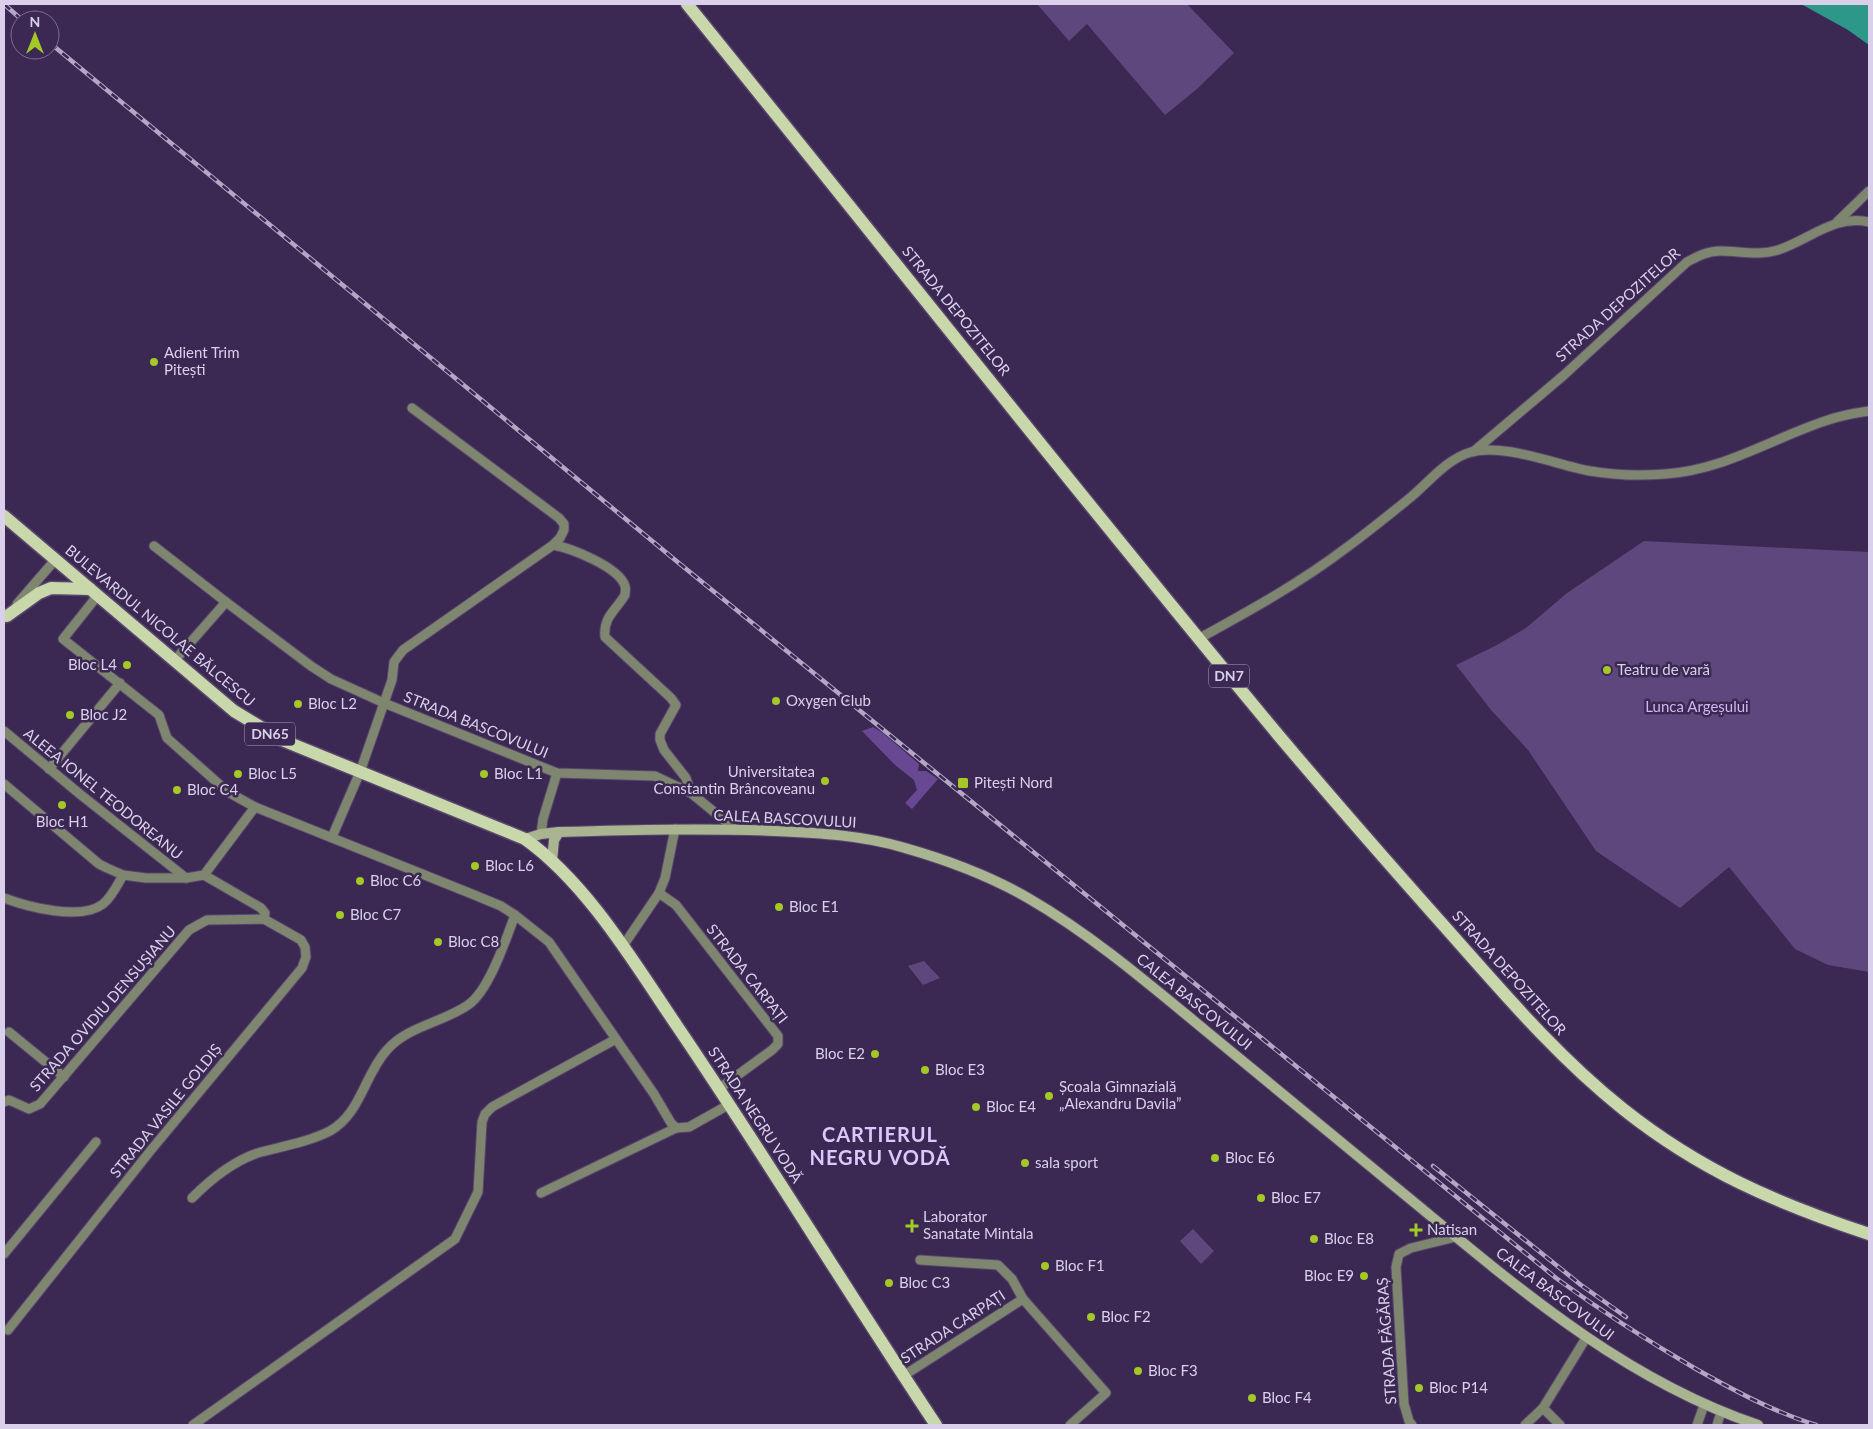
<svg xmlns="http://www.w3.org/2000/svg" width="1873" height="1429" font-family="Lato,sans-serif">
  <rect width="100%" height="100%" fill="#3b2853"/>
  <g fill="#5e477d">
    <polygon points="1037,4 1187,4 1234,53 1197,89 1165,115 1087,24 1069,41"/>
    <polygon points="1644,541 1869,552 1869,972 1828,965 1795,949 1729,867 1680,908 1596,851 1528,750 1491,710 1456,665 1495,646 1526,628 1567,593"/>
    <polygon points="924,961 940,978 923,985 908,966"/>
    <polygon points="1193,1229 1214,1251 1201,1264 1180,1241"/>
  </g>
  <polygon fill="#694893" points="873,727 883,733 919,764 918,771 926,771 938,779 912,809 905,803 917,790 914,780 895,765 862,731"/>
  <polygon fill="#2d9789" points="1801,4 1869,4 1869,45 1848,30"/>
  <g fill="none" stroke-linecap="round" stroke-linejoin="round">
    <g stroke="#58466e" stroke-width="11">
      <g id="street">
        <polyline points="1837,222 1869,191"/>
        <path d="M1473,452L1564,375L1687,262C1698,256 1708,251 1720,251C1740,251 1759,256 1778,250C1809,240 1835,214 1869,222"/>
        <path d="M553,545C571,548 619,567 625,586C626,589 625,592 625,595C616,610 603,617 605,637L671,698L676,705L660,734V740L664,750L686,778L691,793"/>
        <polyline points="154,546 226,602 311,666 331,679 384,703 557,773 655,776 691,793 736,830"/>
        <polyline points="98,595 63,639 159,715 167,738 228,792 255,807 472,894 501,906 515,915 549,942 654,1094 671,1123 676,1128 689,1127 730,1104"/>
        <polyline points="17,604 55,560"/>
        <path d="M1198,639C1249,611 1300,583 1346,548C1368,532 1390,514 1411,497C1430,481 1447,459 1471,452C1504,443 1557,465 1590,471C1614,475 1641,476 1665,474C1724,470 1771,439 1825,421C1839,416 1855,413 1869,411"/>
        <polyline points="175,660 226,602"/>
        <polyline points="4,731 81,795 186,878"/>
        <polyline points="49,769 120,683"/>
        <polyline points="4,784 99,864 107,868 123,875 146,878 186,878 204,875 255,807"/>
        <polyline points="541,834 543,819 557,773"/>
        <polyline points="332,837 360,772 392,680 394,662 403,650 553,545 560,538 564,530 564,524 559,518 412,408"/>
        <polyline points="204,875 261,908 265,913 264,919"/>
        <polyline points="659,893 676,905 778,1036 778,1044 772,1050 720,1088"/>
        <path d="M4,898C28,907 81,921 103,904C112,897 118,884 123,875"/>
        <polyline points="623,946 659,893 665,878 675,829"/>
        <polyline points="9,1032 64,1077"/>
        <polyline points="4,1102 9,1100 29,1109 40,1104 189,930 207,920 264,919 301,940 305,947 306,957 302,968 151,1150 8,1330"/>
        <polyline points="541,1193 676,1128"/>
        <path d="M192,1198C212,1178 234,1160 261,1152C284,1146 308,1142 330,1131C361,1113 364,1076 386,1051C407,1026 442,1023 468,1005C489,991 506,939 515,915"/>
        <polyline points="4,1254 96,1142"/>
        <polyline points="920,1260 998,1265 1012,1279 1023,1299"/>
        <polyline points="903,1376 1023,1299 1106,1393 1070,1425"/>
        <polyline points="193,1425 455,1239 478,1192 482,1122 485,1114 492,1107 616,1039"/>
        <polyline points="1412,1425 1409,1421 1404,1404 1396,1267 1399,1254 1411,1248 1456,1237"/>
        <polyline points="1525,1425 1543,1408"/>
        <polyline points="1560,1425 1543,1408 1586,1338"/>
        <polyline points="1697,1425 1704,1405"/>
        <polyline points="1717,1425 1721,1412"/>
      </g>
    </g>
    <g stroke="#58466e" stroke-width="12">
      <g id="secondary">
        <path d="M525,839L541,834L559,832C631,830 703,828 775,831C819,833 862,835 905,848C947,860 990,876 1028,898C1092,935 1149,984 1206,1031C1278,1090 1349,1149 1421,1208C1525,1294 1628,1381 1758,1425"/>
        <polyline points="552,861 554,840 559,832"/>
      </g>
    </g>
    <g stroke="#58466e" stroke-width="15">
      <g id="primary">
        <path d="M687,4C878,240 1066,479 1260,713C1323,789 1388,863 1453,936C1507,997 1559,1058 1623,1109C1701,1171 1776,1203 1869,1234"/>
        <path d="M4,516L234,711L282,740L525,839C587,883 635,964 677,1026C766,1157 848,1293 936,1425"/>
        <polyline points="7,616 39,593 51,588 90,589"/>
      </g>
    </g>
    <use href="#street" stroke="#7e866f" stroke-width="9"/>
    <use href="#secondary" stroke="#a9b490" stroke-width="10"/>
    <use href="#primary" stroke="#c9d8aa" stroke-width="12"/>
    <g stroke="#b4a7c6" stroke-width="4.5">
      <g id="rail">
        <polyline points="4,4 22,20"/>
        <path d="M50,43L680,564L1556,1278C1601,1311 1648,1341 1696,1369C1735,1391 1774,1412 1816,1425"/>
        <polyline points="1433,1166 1581,1285 1626,1317"/>
      </g>
    </g>
    <use href="#rail" stroke="#3b2853" stroke-width="2.5" stroke-dasharray="8" stroke-linecap="butt"/>
  </g>
  <g fill="#a4c825" stroke="#3b2853" stroke-width="2">
    <circle cx="154" cy="362" r="5"/>
    <circle cx="127" cy="665" r="5"/>
    <circle cx="1607" cy="670" r="5"/>
    <circle cx="776" cy="701" r="5"/>
    <circle cx="298" cy="704" r="5"/>
    <circle cx="70" cy="715" r="5"/>
    <circle cx="238" cy="774" r="5"/>
    <circle cx="484" cy="774" r="5"/>
    <circle cx="825" cy="781" r="5"/>
    <rect x="957" y="777" width="12" height="12" rx="2.5"/>
    <circle cx="177" cy="790" r="5"/>
    <circle cx="62" cy="805" r="5"/>
    <circle cx="475" cy="866" r="5"/>
    <circle cx="360" cy="881" r="5"/>
    <circle cx="779" cy="907" r="5"/>
    <circle cx="340" cy="915" r="5"/>
    <circle cx="438" cy="942" r="5"/>
    <circle cx="875" cy="1054" r="5"/>
    <circle cx="925" cy="1070" r="5"/>
    <circle cx="1049" cy="1096" r="5"/>
    <circle cx="976" cy="1107" r="5"/>
    <circle cx="1215" cy="1158" r="5"/>
    <circle cx="1025" cy="1163" r="5"/>
    <circle cx="1261" cy="1198" r="5"/>
    <path d="M909.5 1218.5h5v5h5v5h-5v5h-5v-5h-5v-5h5z"/>
    <path d="M1413.5 1222.5h5v5h5v5h-5v5h-5v-5h-5v-5h5z"/>
    <circle cx="1314" cy="1239" r="5"/>
    <circle cx="1045" cy="1266" r="5"/>
    <circle cx="1364" cy="1276" r="5"/>
    <circle cx="889" cy="1283" r="5"/>
    <circle cx="1091" cy="1317" r="5"/>
    <circle cx="1138" cy="1371" r="5"/>
    <circle cx="1419" cy="1388" r="5"/>
    <circle cx="1252" cy="1398" r="5"/>
  </g>
  <g text-anchor="middle" stroke-width="5" stroke-linejoin="round" paint-order="stroke">
    <g fill="#3b2853" stroke="#aa9ebd" stroke-width="1">
      <rect x="1209" y="664.5" width="40" height="23" rx="4"/>
      <rect x="245" y="722.5" width="50" height="23" rx="4"/>
    </g>
    <g font-size="14" font-weight="bold" fill="#dad0eb">
      <text x="1229" y="681">DN7</text>
      <text x="270" y="739">DN65</text>
    </g>
    <g font-size="15" fill="#dad0eb" stroke="#3b2853">
      <text transform="translate(1618 305) rotate(-42)" y="5">STRADA DEPOZITELOR</text>
      <text transform="translate(956 311) rotate(51)" y="5">STRADA DEPOZITELOR</text>
      <text transform="translate(160 626) rotate(40)" y="5">BULEVARDUL NICOLAE BĂLCESCU</text>
      <text transform="translate(476 725) rotate(22)" y="5">STRADA BASCOVULUI</text>
      <text transform="translate(103 794) rotate(39)" y="5">ALEEA IONEL TEODOREANU</text>
      <text transform="translate(785 819) rotate(3)" y="5">CALEA BASCOVULUI</text>
      <text transform="translate(1509 973) rotate(48)" y="5">STRADA DEPOZITELOR</text>
      <text transform="translate(747 974) rotate(52)" y="5">STRADA CARPAȚI</text>
      <text transform="translate(1194 1002) rotate(39)" y="5">CALEA BASCOVULUI</text>
      <text transform="translate(103 1009) rotate(-49)" y="5">STRADA OVIDIU DENSUȘIANU</text>
      <text transform="translate(166 1111) rotate(-51)" y="5">STRADA VASILE GOLDIȘ</text>
      <text transform="translate(755 1115) rotate(57)" y="5">STRADA NEGRU VODĂ</text>
      <text transform="translate(1555 1294) rotate(37)" y="5">CALEA BASCOVULUI</text>
      <text transform="translate(953 1327) rotate(-33)" y="5">STRADA CARPAȚI</text>
      <text transform="translate(1387 1341) rotate(-94)" y="5">STRADA FĂGĂRAȘ</text>
    </g>
    <g font-size="15" fill="#dad0eb" stroke="#3b2853" text-anchor="start">
      <text x="164" y="358">Adient Trim<tspan x="164" dy="17">Pitești</tspan></text>
      <text x="117" y="670" text-anchor="end">Bloc L4</text>
      <text x="1617" y="675">Teatru de vară</text>
      <text x="786" y="706">Oxygen Club</text>
      <text x="308" y="709">Bloc L2</text>
      <text x="80" y="720">Bloc J2</text>
      <text x="815" y="777" text-anchor="end">Universitatea<tspan x="815" dy="17">Constantin Brâncoveanu</tspan></text>
      <text x="248" y="779">Bloc L5</text>
      <text x="494" y="779">Bloc L1</text>
      <text x="974" y="788">Pitești Nord</text>
      <text x="187" y="795">Bloc C4</text>
      <text x="62" y="827" text-anchor="middle">Bloc H1</text>
      <text x="485" y="871">Bloc L6</text>
      <text x="370" y="886">Bloc C6</text>
      <text x="789" y="912">Bloc E1</text>
      <text x="350" y="920">Bloc C7</text>
      <text x="448" y="947">Bloc C8</text>
      <text x="865" y="1059" text-anchor="end">Bloc E2</text>
      <text x="935" y="1075">Bloc E3</text>
      <text x="1059" y="1092">Școala Gimnazială<tspan x="1059" dy="17">„Alexandru Davila”</tspan></text>
      <text x="986" y="1112">Bloc E4</text>
      <text x="1225" y="1163">Bloc E6</text>
      <text x="1035" y="1168">sala sport</text>
      <text x="1271" y="1203">Bloc E7</text>
      <text x="923" y="1222">Laborator<tspan x="923" dy="17">Sanatate Mintala</tspan></text>
      <text x="1427" y="1235">Natisan</text>
      <text x="1324" y="1244">Bloc E8</text>
      <text x="1055" y="1271">Bloc F1</text>
      <text x="1354" y="1281" text-anchor="end">Bloc E9</text>
      <text x="899" y="1288">Bloc C3</text>
      <text x="1101" y="1322">Bloc F2</text>
      <text x="1148" y="1376">Bloc F3</text>
      <text x="1429" y="1393">Bloc P14</text>
      <text x="1262" y="1403">Bloc F4</text>
    </g>
    <g font-size="15" fill="#cfb6f5" stroke="#3b2853">
      <text x="1697" y="712">Lunca Argeșului</text>
    </g>
    <g font-size="20" font-weight="bold" letter-spacing="1" fill="#ddc8fd" stroke="#3b2853">
      <text x="880" y="1142">CARTIERUL<tspan x="880" dy="23">NEGRU VODĂ</tspan></text>
    </g>
  </g>
  <rect width="1873" height="1429" fill="none" stroke="#dad0eb" stroke-width="10"/>
  <g transform="translate(35 35)"><circle r="24" fill="#3b2853" stroke="#7b6b90"/>
  <path d="M0-4L9 19L0 12L-9 19Z" fill="#a4c825"/>
  <text y="-8" font-size="14" font-weight="bold" text-anchor="middle" fill="#dad0eb">N</text>
  </g>
</svg>
